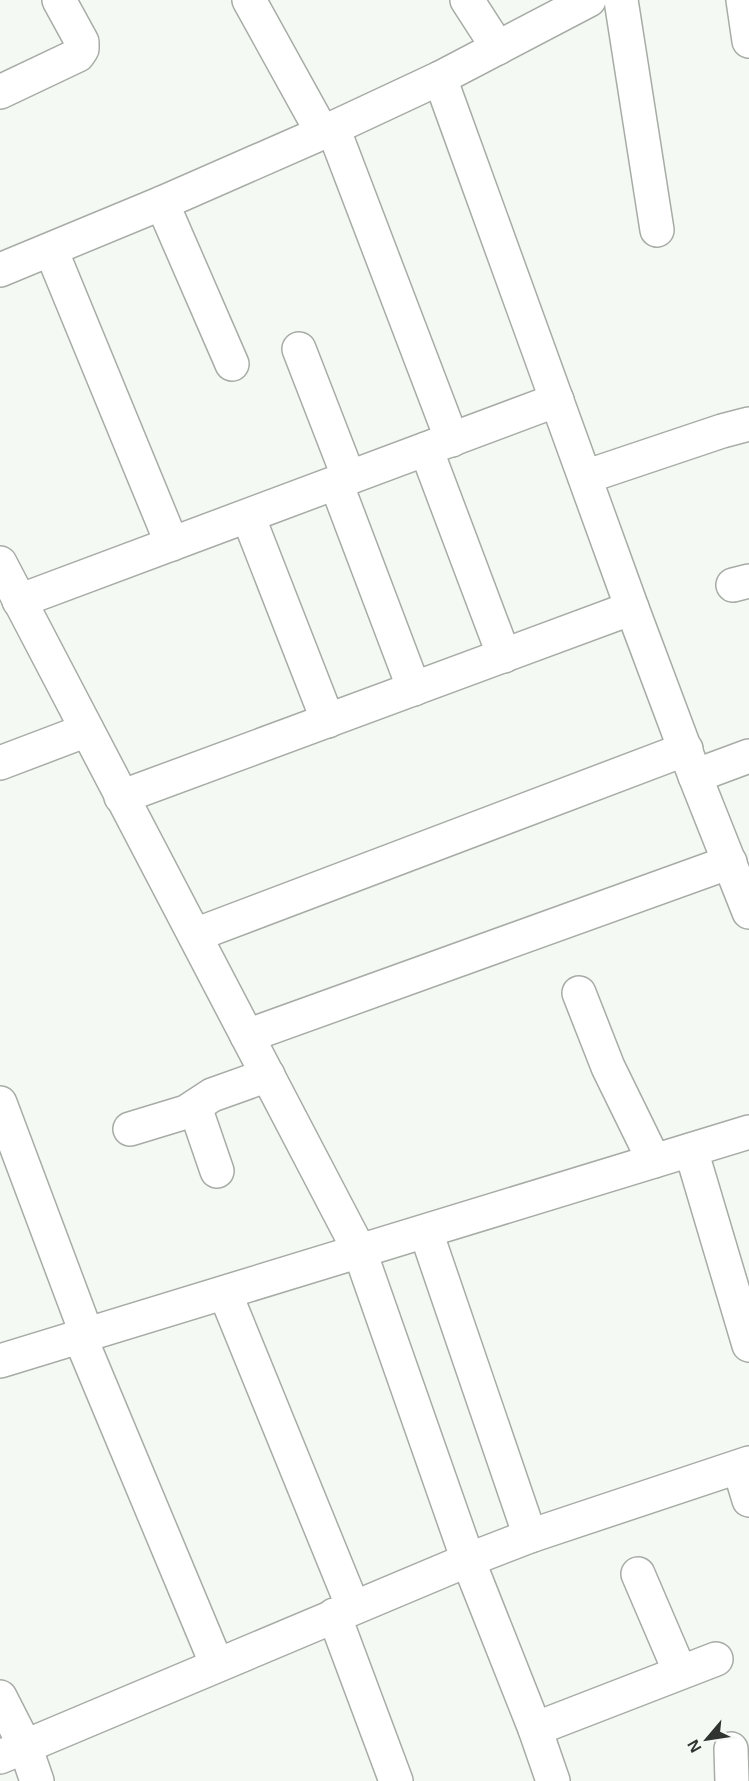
<svg xmlns="http://www.w3.org/2000/svg" width="749" height="1781" font-family="Arial,sans-serif">
  <rect width="100%" height="100%" fill="#f4f9f3"/>
  <g fill="none" stroke-linecap="round" stroke-linejoin="round">
    <g stroke="#a7aca6" stroke-width="36">
      <g id="minor">
        <polyline points="249,0 322,132"/>
        <polyline points="467,0 498,48"/>
        <polyline points="621,0 657,230"/>
        <polyline points="743,0 749,41"/>
        <polyline points="440,78 632,608 695,776 749,912"/>
        <polyline points="0,92 78,55 82,49 82,42 59,0"/>
        <polyline points="333,128 452,440"/>
        <polyline points="162,203 232,364"/>
        <polyline points="51,250 172,544"/>
        <polyline points="0,270 162,203 333,128 440,78 589,0"/>
        <polyline points="299,349 349,478"/>
        <polyline points="426,449 504,656"/>
        <polyline points="585,477 722,431 749,424"/>
        <polyline points="336,483 414,689"/>
        <polyline points="248,516 328,721"/>
        <polyline points="0,563 360,1252 468,1560 535,1729 553,1781"/>
        <polyline points="733,585 749,581"/>
        <polyline points="19,601 557,400"/>
        <polyline points="0,763 87,730"/>
        <polyline points="695,776 749,756"/>
        <polyline points="121,797 632,608"/>
        <polyline points="195,935 686,749"/>
        <polyline points="579,993 608,1067 654,1161"/>
        <polyline points="247,1036 730,862"/>
        <polyline points="0,1103 87,1335"/>
        <polyline points="195,1107 217,1171"/>
        <polyline points="130,1129 186,1112 212,1095 268,1075"/>
        <polyline points="691,1150 749,1345"/>
        <polyline points="426,1232 530,1536"/>
        <polyline points="225,1293 353,1607"/>
        <polyline points="80,1337 217,1665"/>
        <polyline points="0,1361 749,1132"/>
        <polyline points="739,1467 749,1500"/>
        <polyline points="638,1574 680,1672"/>
        <polyline points="334,1615 396,1781"/>
        <polyline points="0,1697 25,1746 37,1781"/>
        <polyline points="535,1729 716,1659"/>
        <polyline points="731,1749 732,1781"/>
        <polyline points="0,1757 468,1560 530,1536 749,1463"/>
      </g>
    </g>
    <use href="#minor" stroke="#fff" stroke-width="33"/>
  </g>
  <g transform="translate(707 1739) rotate(241)" stroke="#f4f9f3" stroke-width="4.5" paint-order="stroke">
  <path d="M0-4.5L10 22L0 15L-10 22Z" fill="#313330"/>
  <text y="-9" font-size="16" font-weight="bold" text-anchor="middle" fill="#313330">N</text>
  </g>
</svg>
